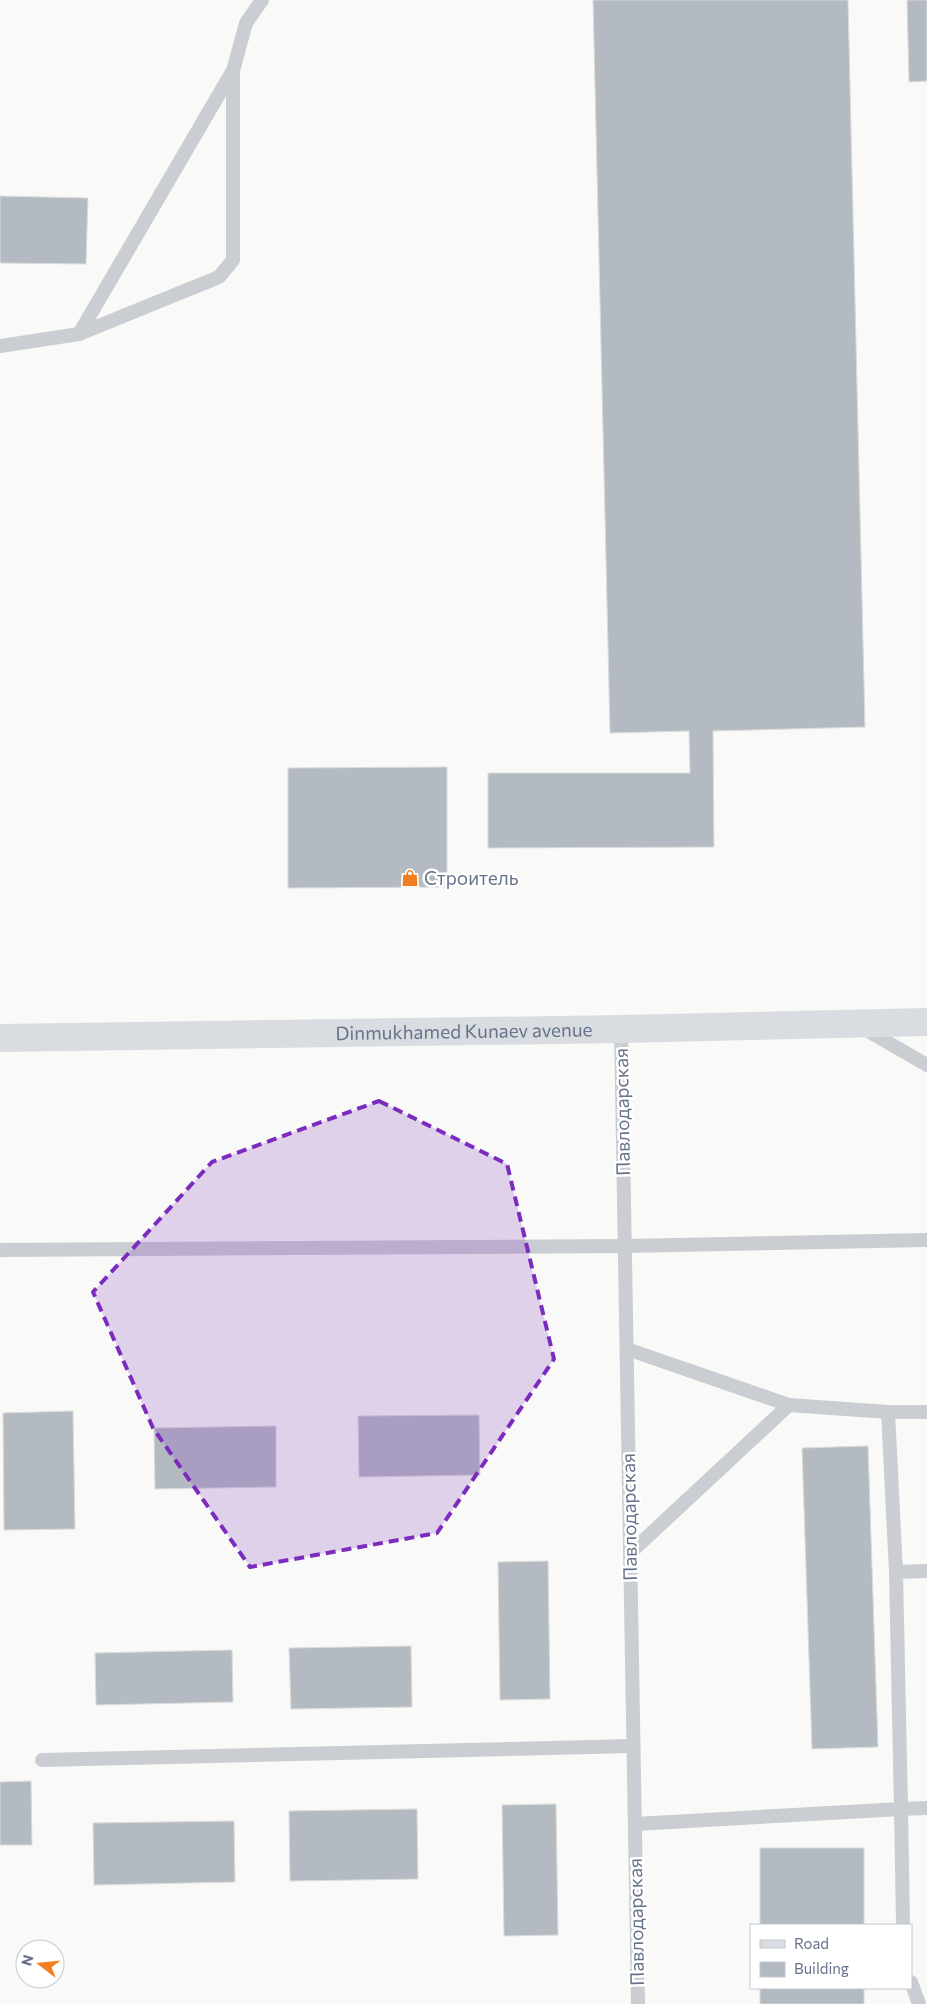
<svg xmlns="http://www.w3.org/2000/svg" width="927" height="2004" font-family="Commissioner,sans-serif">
  <rect width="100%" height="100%" fill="#f9faf7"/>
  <g fill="#b4bac2" stroke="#dbdcd9">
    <polygon points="593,0 848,0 865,727 713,731 714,847 488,848 488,773 690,773 689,731 610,733"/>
    <polygon points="907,0 927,0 927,81 909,82"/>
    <polygon points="0,196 88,198 86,264 0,263"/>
    <polygon points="447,767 447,887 288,888 288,768"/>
    <polygon points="73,1411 75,1529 4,1530 3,1413"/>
    <polygon points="479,1415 480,1475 359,1477 358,1416"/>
    <polygon points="276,1426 276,1487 155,1489 154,1428"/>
    <polygon points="868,1446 878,1747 812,1749 802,1448"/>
    <polygon points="548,1561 550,1699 500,1700 498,1562"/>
    <polygon points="411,1646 412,1707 291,1709 289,1648"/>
    <polygon points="232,1650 233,1702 96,1705 95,1653"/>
    <polygon points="31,1781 32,1845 0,1845 0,1782"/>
    <polygon points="556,1804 558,1935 504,1936 502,1805"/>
    <polygon points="417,1809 418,1879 290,1881 289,1811"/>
    <polygon points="234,1821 235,1882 94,1885 93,1823"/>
    <rect x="760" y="1848" width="104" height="77"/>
    <rect x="760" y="1988" width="104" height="16"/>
  </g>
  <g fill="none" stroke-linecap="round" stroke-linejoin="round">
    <g stroke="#cacdd1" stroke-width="14">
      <polyline points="79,334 232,72"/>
      <polyline points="0,346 79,334 219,277 233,260 233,71 246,23 262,0"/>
      <polyline points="863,1028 927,1065"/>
      <polyline points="621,1029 638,2004"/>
      <polyline points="0,1250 625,1246 927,1240"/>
      <polyline points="627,1349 789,1405 888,1412 927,1412"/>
      <polyline points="888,1412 896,1572"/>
      <polyline points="630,1553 789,1405"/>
      <polyline points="42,1760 633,1746"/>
      <polyline points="635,1824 901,1809 896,1572 927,1571"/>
      <polyline points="903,1925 901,1809 927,1808"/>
      <polyline points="911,1982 919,2004"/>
    </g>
    <path stroke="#d9dde2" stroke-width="28" id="s1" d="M0,1038L621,1029L927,1022"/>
  </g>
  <path fill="#7b2cbf" fill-opacity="0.2" stroke="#7b2cbf" stroke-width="4" stroke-dasharray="10 6" stroke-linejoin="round" d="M379,1101L507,1164L554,1359L437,1533L250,1567L153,1428L93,1292L212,1162Z"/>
  <defs>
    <g id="shop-bare" transform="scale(1.35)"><path d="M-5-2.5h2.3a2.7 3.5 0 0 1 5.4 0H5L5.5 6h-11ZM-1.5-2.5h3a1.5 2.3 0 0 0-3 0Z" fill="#f27e1f" stroke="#fff" stroke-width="2.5" paint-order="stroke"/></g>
  </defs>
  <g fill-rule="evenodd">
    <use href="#shop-bare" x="410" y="878"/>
  </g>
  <g text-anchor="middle" stroke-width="5" stroke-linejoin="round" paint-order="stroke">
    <g font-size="19" fill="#66738b" stroke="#fff" text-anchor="start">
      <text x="424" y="885">Строитель</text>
    </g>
    <g font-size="19" fill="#66738b" stroke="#fff">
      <text dy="7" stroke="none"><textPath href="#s1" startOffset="464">Dinmukhamed Kunaev avenue</textPath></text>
      <text transform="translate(622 1112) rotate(-91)" y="7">Павлодарская</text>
      <text transform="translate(629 1517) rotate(-91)" y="7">Павлодарская</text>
      <text transform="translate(636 1922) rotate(-91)" y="7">Павлодарская</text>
    </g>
  </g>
  <rect x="750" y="1924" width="162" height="65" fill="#ffffff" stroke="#c2c7d1"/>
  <rect x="760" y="1940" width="25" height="8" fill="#d9dde2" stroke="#c2c7d1"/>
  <text x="794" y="1949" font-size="15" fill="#66738b">Road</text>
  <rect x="760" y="1962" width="25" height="15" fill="#b4bac2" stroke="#c2c7d1"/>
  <text x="794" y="1974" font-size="15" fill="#66738b">Building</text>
  <g transform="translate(40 1964) rotate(286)"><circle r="24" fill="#ffffff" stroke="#c2c7d1"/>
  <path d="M0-4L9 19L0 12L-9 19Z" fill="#f27e1f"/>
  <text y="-8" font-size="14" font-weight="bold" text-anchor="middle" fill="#66738b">N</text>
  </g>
</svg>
